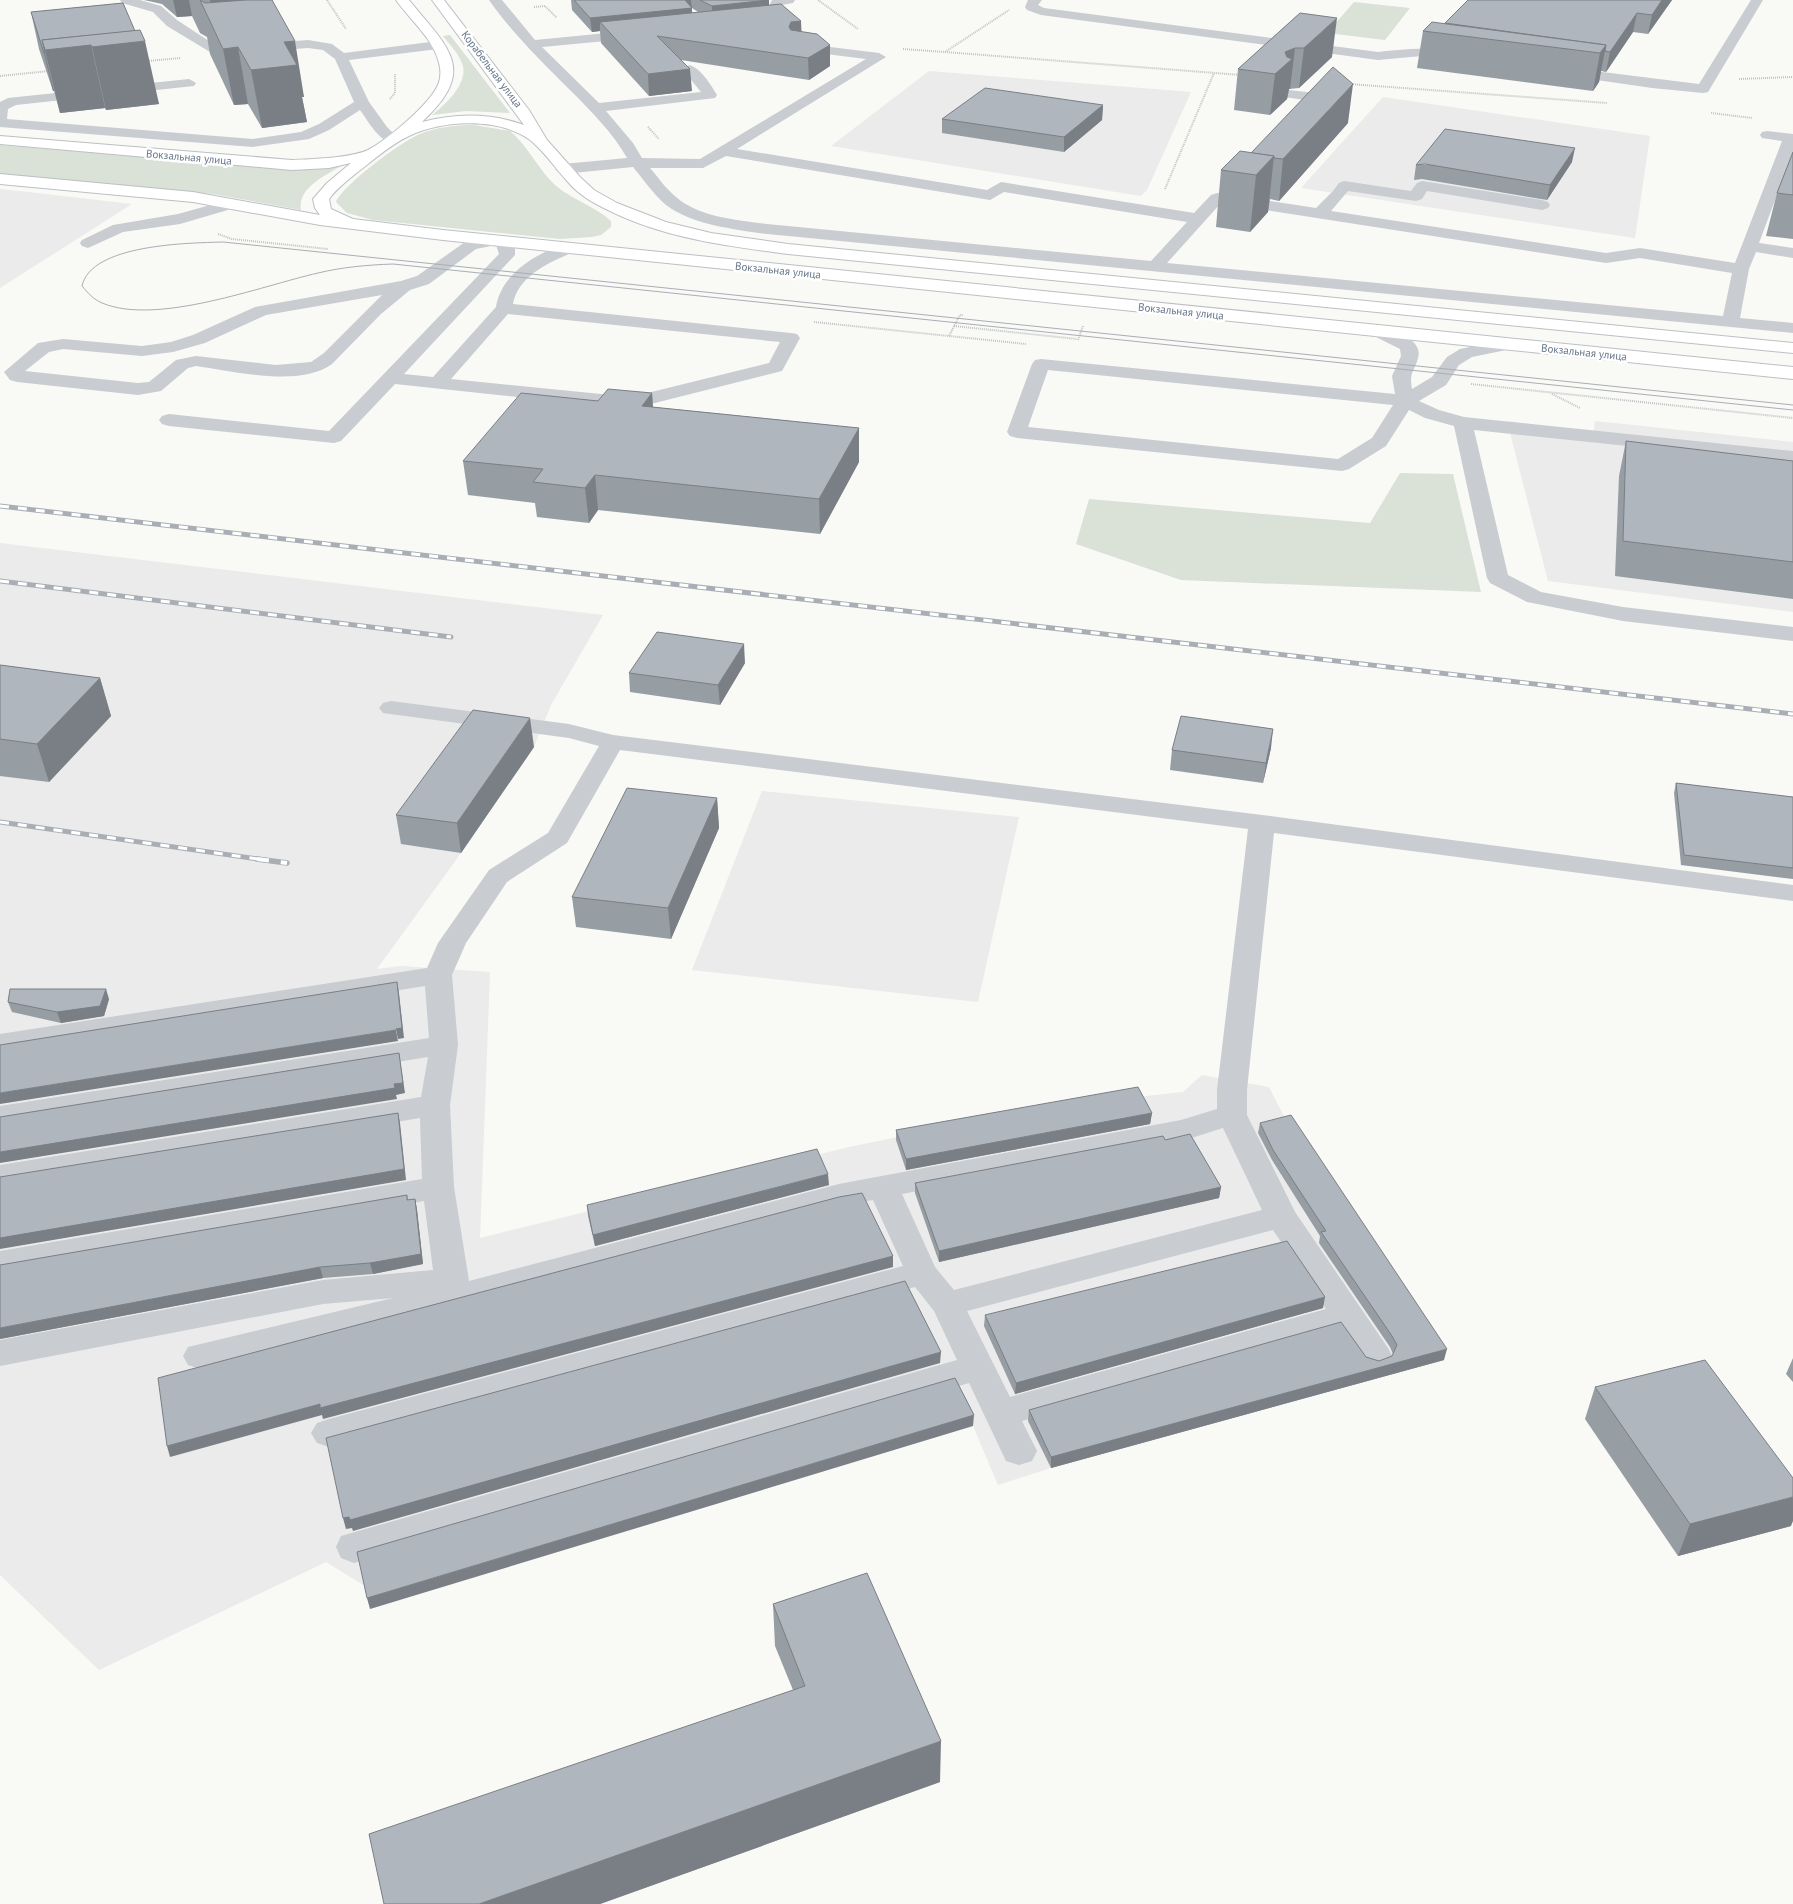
<svg xmlns="http://www.w3.org/2000/svg" width="1793" height="1904" font-family="'PT Sans',sans-serif">
  <rect width="100%" height="100%" fill="#f9f9f6"/>
  <g fill="#eaebea">
    <polygon points="929,71 1191,92 1147,190 1141,196 831,146"/>
    <polygon points="1383,97 1650,136 1635,238 1301,188"/>
    <polygon points="0,189 37,193 132,204 0,288"/>
    <polygon points="1507,421 1594,432 1595,421 1793,442 1793,612 1548,581"/>
    <polygon points="0,543 603,615 551,705 534,747 461,853 377,969 401,966 490,972 480,1238 849,1147 898,1137 1137,1097 1183,1092 1202,1075 1269,1087 1289,1126 1444,1360 1051,1468 998,1485 973,1426 370,1609 365,1586 326,1562 99,1670 0,1575"/>
    <polygon points="762,791 1019,817 978,1002 692,970"/>
  </g>
  <g fill="#dae1d7">
    <polygon points="1354,2 1410,8 1385,40 1327,33"/>
    <path d="M450,35L510,113L466,111L432,115C445,105 467,85 463,66C460,55 450,45 443,36Z"/>
    <path d="M474,125L510,131C528,146 538,169 555,185C572,200 595,206 611,221V227L601,235L592,237L560,239L373,220L347,213L336,202C343,185 402,141 420,134C437,127 455,125 474,125Z"/>
    <path d="M0,145L276,168H320L341,166C325,176 297,188 301,210L213,194L0,174Z"/>
    <polygon points="1400,473 1453,474 1481,592 1181,580 1076,544 1089,499 1370,523"/>
  </g>
  <g fill="none" stroke-linecap="round" stroke-linejoin="round">
    <g stroke="#bcbfc4" stroke-width="2">
      <path id="major" d="M396,0H409C448,48 479,69 422,122C456,113 491,113 524,125L432,0H444L529,110L547,140L580,177L594,190L617,203L666,222L711,233L788,244L1793,343V353L788,254C726,246 664,238 608,210C593,203 578,194 568,182C555,168 545,152 530,140C498,117 443,120 409,136C391,144 375,159 359,171C349,179 337,188 329,199L331,209L353,219L443,230L1793,367V379L443,240L320,225L193,202L0,184V174L193,192L320,215L315,208L313,199L327,183L351,163L329,168L292,170L0,144V136L292,160C312,159 351,158 368,150C387,140 429,105 438,85C441,78 441,70 439,63C433,38 410,20 396,0Z"/>
    </g>
    <g stroke="#c0c3c5" stroke-width="2" stroke-dasharray="1 1" stroke-linecap="butt">
      <polyline points="327,0 346,29"/>
      <polyline points="818,0 858,29"/>
      <polyline points="534,7 545,6 557,18"/>
      <polyline points="903,49 945,52 1009,10"/>
      <polyline points="945,52 1241,75"/>
      <polyline points="147,61 181,58"/>
      <polyline points="0,76 49,71"/>
      <polyline points="1739,79 1793,77"/>
      <polyline points="1349,84 1607,103"/>
      <polyline points="390,99 395,93 395,74"/>
      <polyline points="1711,113 1752,118"/>
      <polyline points="648,127 659,139"/>
      <polyline points="1165,189 1214,73"/>
      <polyline points="218,234 232,239 328,249"/>
      <polyline points="814,322 1026,344"/>
      <polyline points="954,326 1077,339"/>
      <polyline points="949,336 960,315 963,315"/>
      <polyline points="1078,340 1083,326"/>
      <polyline points="1471,384 1793,418"/>
      <polyline points="1552,394 1580,408"/>
    </g>
    <g fill="#c9ccd0" fill-rule="evenodd">
      <path d="M120,0H140L161,6L177,20L218,47L308,40L332,44L344,53L438,41L445,45L438,49L349,60L369,102L387,127L399,139L397,142C381,146 369,122 360,110L329,130L309,139L253,147L0,127V102L8,98L189,79L196,83L194,86L16,105L8,109L7,119L253,139L301,132L319,124L354,102L335,59L323,50L308,48L215,55L167,26L153,12L122,3Z"/>
      <path d="M489,0H502L535,40L638,30L643,31L645,34L643,37L638,38L542,47L599,103L701,92L682,69L689,65C701,68 711,85 717,95L715,98L606,111L633,143L642,158L700,159L866,59L793,50L791,47L793,44L798,43L879,53L886,57L737,149L987,190L1001,182L1194,213L1211,195L1217,193L1316,208L1333,191L1339,183L1344,181L1411,191L1417,183L1422,181L1542,200L1548,202L1550,205L1548,208L1542,210L1427,191L1422,199L1416,201L1348,191L1331,211L1606,253L1640,248L1735,263L1782,141L1762,138L1760,135L1762,132L1767,131L1793,134V152L1759,243L1793,248V258L1756,252L1749,269L1740,318L1793,323V333L758,233C727,228 692,224 666,205C654,195 643,179 633,167L563,174L558,172L555,169L558,166L563,164L627,158C613,133 591,111 571,91C542,62 512,33 489,0ZM726,156L990,200L1004,192L1187,222L1151,261L758,223C731,219 698,216 676,197C666,189 658,177 650,168H703ZM1221,203L1606,263L1640,258L1732,273L1723,316L1167,263Z"/>
      <polygon points="772,0 795,0 793,3 782,5 781,7 792,18 791,21 765,23 764,20 765,17 775,16 768,8"/>
      <path d="M1028,0H1042L1038,5L1044,8L1378,52C1395,50 1454,44 1465,57L1458,61L1422,56L1378,60L1041,15L1027,10L1025,7Z"/>
      <polygon points="1751,0 1763,0 1708,92 1703,93 1652,88 1562,75 1555,71 1562,67 1699,84"/>
      <path d="M1289,90L1316,93L1323,97C1316,107 1304,123 1292,120L1290,117L1305,100L1284,97L1282,94Z"/>
      <polygon points="232,199 238,201 240,204 238,207 180,224 123,232 88,248 82,246 80,243 82,240 113,225 178,214"/>
      <path d="M495,235L508,238L515,249V255L404,374L433,377L496,307C501,273 539,251 570,243L576,245L578,248L576,251C552,261 518,275 513,304L791,333L797,334L800,338L782,371L631,409L395,384L341,441L334,443L169,426L162,424L159,420L162,416L169,414L329,431L499,254L496,245L476,249L429,284L410,290L381,314L332,364C299,388 234,371 196,366L188,368L161,391L138,395L17,382L10,380L4,372L38,343L63,339L142,346L171,342L193,335L255,307L401,281L417,276L465,242ZM382,295L324,353L311,362L276,365L196,356L176,360L149,382L138,383L25,371L49,352L63,349L142,356L173,352L205,343L266,315ZM508,314L780,342L769,363L631,397L451,379Z"/>
      <path d="M1378,326C1392,329 1424,339 1418,358C1414,373 1409,371 1412,389L1432,377L1447,357L1460,349L1510,339L1516,340L1519,344L1516,348L1472,357L1459,365L1446,385L1419,401L1439,410L1464,417L1793,451V463L1474,430L1508,575L1541,592L1623,607L1793,627V641L1623,621L1527,602L1490,583L1487,578L1454,426L1425,418L1409,410L1386,446L1349,469L1342,471L1017,438L1010,436L1007,432L1032,364L1035,360L1041,359L1395,394L1392,376L1401,356L1400,349L1372,335L1369,331L1372,327ZM1048,370L1393,405L1372,438L1338,459L1028,427Z"/>
      <path d="M391,701L569,724L613,735L1262,815L1793,885V901L1274,833L1247,1090V1115L1295,1212L1388,1348L1393,1357L1388,1366L1376,1370L1364,1366L1340,1331L1022,1421L1037,1451L1032,1461L1019,1465L1006,1461L969,1383L354,1563L341,1558L336,1547L341,1536L957,1360L934,1311L915,1287L329,1447L317,1443L311,1433L317,1423L329,1419L903,1266L873,1200L839,1206L461,1307L200,1369L188,1365L183,1356L188,1347L393,1298L323,1304L0,1366V1340L323,1280L433,1270L424,1201L0,1275V1251L422,1179L420,1118L0,1187V1165L421,1097L428,1057L0,1126V1106L429,1038L425,986L0,1054V1034L427,968L438,943L489,870L548,833L599,746L569,738L383,713L379,708L383,703ZM620,750L1248,829L1217,1090V1109L1181,1120L839,1184L469,1281L454,1187L450,1105L458,1045L452,975L466,943L507,882L567,843ZM1223,1128L1262,1210L954,1290L935,1267L902,1194L1182,1141ZM1273,1230L1326,1309L1010,1397L967,1311Z"/>
    </g>
    <use href="#major" fill="#fff" fill-rule="evenodd"/>
    <path stroke="#a9aeb5" stroke-width="1" d="M1793,405L223,242C189,243 91,244 82,286C88,293 93,299 102,303C157,326 261,286 318,273C343,267 367,265 393,264L1793,410"/>
    <g stroke="#a9aeb5" stroke-width="5">
      <g id="rail-far1">
        <polyline points="0,506 1793,714"/>
        <polyline points="0,581 451,637"/>
        <polyline points="0,822 265,860"/>
      </g>
    </g>
    <g stroke="#a9aeb5" stroke-width="5.5">
      <polyline id="rail" points="257,859 287,863"/>
    </g>
    <use href="#rail-far1" stroke="#fff" stroke-width="3" stroke-dasharray="9" stroke-linecap="butt"/>
    <use href="#rail" stroke="#fff" stroke-width="4" stroke-dasharray="12" stroke-linecap="butt"/>
  </g>
  <g fill="#969da3" fill-rule="evenodd">
    <polygon points="144,0 272,0 304,97 302,97 307,122 262,128 248,104 234,105 210,54 207,37 200,33 192,16 177,17 162,4"/>
    <path d="M571,0H768L769,5L801,21V32L830,45V66L809,80L681,60L692,91L649,96L601,43L600,31L592,32L572,10ZM692,8L698,12L692,13Z"/>
    <polygon points="1672,0 1648,34 1633,32 1606,72 1601,71 1599,82 1593,91 1417,68 1423,31 1445,23"/>
    <polygon points="123,3 159,104 106,110 105,108 60,113 54,91 53,91 39,49 31,12"/>
    <polygon points="1300,13 1332,57 1299,88 1289,89 1287,99 1270,115 1234,110 1238,69"/>
    <polygon points="1103,105 1102,120 1064,152 942,133 942,119"/>
    <polygon points="1348,123 1279,201 1270,199 1268,212 1250,232 1216,227 1221,170 1251,153"/>
    <polygon points="1793,152 1793,239 1766,236 1777,193"/>
    <polygon points="1572,162 1547,200 1422,179 1414,180 1416,165"/>
    <polygon points="652,393 653,407 859,428 859,462 820,534 598,510 589,523 537,517 535,503 468,495 463,461 598,401"/>
    <polygon points="1626,441 1793,461 1793,599 1615,576 1619,476"/>
    <polygon points="745,663 720,705 630,692 629,673"/>
    <polygon points="0,665 100,678 111,716 49,782 0,776"/>
    <polygon points="534,747 461,853 401,844 396,815"/>
    <polygon points="1271,748 1263,783 1170,770 1172,750"/>
    <polygon points="1676,783 1793,797 1793,879 1681,865 1674,793"/>
    <polygon points="717,798 719,828 671,939 576,927 572,897"/>
    <polygon points="109,999 104,1016 61,1023 12,1012 8,1002"/>
    <polygon points="1152,1113 1150,1124 906,1170 896,1140 896,1130"/>
    <polygon points="1260,1123 1444,1360 1051,1468 1028,1421 1029,1410 1366,1357 1379,1361 1392,1356 1393,1354 1390,1347 1319,1243 1320,1236 1272,1160 1258,1133"/>
    <polygon points="1165,1140 1221,1187 1219,1198 939,1262 915,1193 915,1183"/>
    <polygon points="829,1185 595,1246 588,1216 587,1205"/>
    <polygon points="407,1195 408,1200 415,1199 417,1210 423,1264 373,1274 323,1278 0,1339"/>
    <polygon points="1323,1308 1015,1394 984,1326 985,1315"/>
    <polygon points="1793,1358 1793,1382 1786,1374"/>
    <polygon points="1595,1387 1791,1526 1678,1556 1585,1419"/>
    <polygon points="773,1604 940,1782 600,1904 384,1904 793,1690 775,1646"/>
  </g>
  <g fill="#7a7f85">
    <polygon points="173,0 189,0 192,16 177,17"/>
    <polygon points="210,0 247,0 217,35"/>
    <polygon points="685,0 691,0 693,22 600,22 600,31 592,32 590,18"/>
    <polygon points="769,0 769,14 712,20 712,6"/>
    <polygon points="1662,0 1672,0 1648,34 1652,15"/>
    <polygon points="1637,13 1633,32 1606,72 1610,52"/>
    <polygon points="1337,18 1332,57 1299,88 1304,48"/>
    <polygon points="801,21 802,42 791,43 789,27 791,22"/>
    <polygon points="145,41 159,104 106,110 92,47"/>
    <polygon points="295,41 304,97 302,97 307,122 262,128 251,70 284,42"/>
    <polygon points="91,45 105,108 60,113 45,50"/>
    <polygon points="830,45 830,66 809,80 808,58"/>
    <polygon points="1606,45 1599,82 1593,91 1600,53"/>
    <polygon points="238,47 248,104 234,105 223,49"/>
    <polygon points="1295,48 1290,89 1289,89 1287,99 1270,115 1275,74 1285,52"/>
    <polygon points="44,53 45,53 54,91 53,91"/>
    <polygon points="690,69 692,91 649,96 648,74"/>
    <polygon points="1353,84 1348,123 1279,201 1283,159"/>
    <polygon points="1103,105 1102,120 1064,152 1064,137"/>
    <polygon points="1575,148 1572,162 1547,200 1550,185"/>
    <polygon points="1274,156 1268,212 1250,232 1256,175"/>
    <polygon points="652,393 654,427 642,406"/>
    <polygon points="859,428 859,462 820,534 819,499"/>
    <polygon points="595,475 598,510 589,523 585,488"/>
    <polygon points="744,644 745,663 720,705 718,685"/>
    <polygon points="100,678 111,716 49,782 37,744"/>
    <polygon points="530,718 534,747 461,853 457,823"/>
    <polygon points="1273,729 1271,748 1263,783 1266,763"/>
    <polygon points="717,798 719,828 671,939 668,908"/>
    <polygon points="397,982 399,993 404,1038 398,1039 396,1029"/>
    <polygon points="106,989 109,999 104,1016 61,1023 57,1012"/>
    <polygon points="396,1030 398,1041 0,1104 0,1093"/>
    <polygon points="399,1053 405,1093 396,1095 397,1099 0,1163 0,1152 394,1084"/>
    <polygon points="398,1113 400,1123 406,1180 0,1249 0,1238"/>
    <polygon points="1152,1113 1150,1124 906,1170 906,1159"/>
    <polygon points="828,1174 829,1185 595,1246 593,1235"/>
    <polygon points="1221,1187 1219,1198 939,1262 939,1251"/>
    <polygon points="415,1199 417,1210 423,1264 373,1274 370,1263"/>
    <polygon points="893,1256 893,1267 323,1419 322,1415 170,1457 167,1446 320,1404"/>
    <polygon points="320,1267 323,1278 0,1339 0,1328"/>
    <polygon points="1325,1297 1323,1308 1015,1394 1016,1383"/>
    <polygon points="1447,1349 1444,1360 1051,1468 1051,1457"/>
    <polygon points="941,1352 940,1363 353,1531 352,1528 346,1529 343,1518"/>
    <polygon points="974,1415 973,1426 370,1609 367,1598"/>
    <polygon points="1793,1497 1793,1521 1791,1526 1678,1556 1690,1524"/>
    <polygon points="941,1741 940,1782 600,1904 479,1904"/>
  </g>
  <g fill="#afb6be" stroke="#7a7f85">
    <polygon points="200,0 205,3 246,0 272,0 295,41 284,42 297,65 251,70 238,47 223,49"/>
    <polygon points="574,0 685,0 692,8 590,18"/>
    <polygon points="700,0 769,0 712,6"/>
    <polygon points="1468,0 1662,0 1652,15 1637,13 1610,52 1605,51 1606,45 1445,23"/>
    <polygon points="123,3 135,31 42,40 45,53 44,53 31,12"/>
    <polygon points="781,4 801,21 791,22 789,27 791,30 817,34 830,45 808,58 657,36 690,69 648,74 600,22"/>
    <polygon points="1300,13 1337,18 1304,48 1295,48 1285,52 1287,57 1292,59 1275,74 1238,69"/>
    <polygon points="1432,22 1606,45 1600,53 1423,31"/>
    <polygon points="140,30 145,41 92,47 91,45 45,50 42,40"/>
    <polygon points="1333,67 1353,84 1283,159 1274,158 1274,156 1251,153"/>
    <polygon points="985,88 1103,105 1064,137 942,119"/>
    <polygon points="1445,129 1575,148 1550,185 1425,164 1416,165"/>
    <polygon points="1240,151 1274,156 1256,175 1221,170"/>
    <polygon points="1793,152 1793,195 1777,193"/>
    <polygon points="608,389 652,393 642,406 859,428 819,499 595,475 585,488 533,482 543,469 463,461 521,393 598,401"/>
    <polygon points="1626,441 1793,461 1793,562 1623,541"/>
    <polygon points="657,632 744,644 718,685 629,673"/>
    <polygon points="0,665 100,678 37,744 0,739"/>
    <polygon points="473,710 530,718 457,823 396,815"/>
    <polygon points="1181,716 1273,729 1266,763 1172,750"/>
    <polygon points="1676,783 1793,797 1793,868 1684,855"/>
    <polygon points="627,788 717,798 668,908 572,897"/>
    <polygon points="397,982 402,1028 396,1029 396,1030 0,1093 0,1045"/>
    <polygon points="10,989 106,989 100,1006 57,1012 8,1002"/>
    <polygon points="399,1053 403,1083 394,1084 395,1088 0,1152 0,1117"/>
    <polygon points="1138,1087 1152,1113 906,1159 896,1130"/>
    <polygon points="398,1113 404,1169 0,1238 0,1177"/>
    <polygon points="1291,1115 1447,1349 1051,1457 1029,1410 1341,1322 1366,1357 1379,1361 1392,1356 1397,1345 1392,1336 1321,1232 1326,1231 1273,1150 1260,1123"/>
    <polygon points="1190,1134 1221,1187 939,1251 915,1183 1163,1136 1165,1140"/>
    <polygon points="817,1149 828,1174 593,1235 587,1205"/>
    <polygon points="862,1193 893,1256 320,1408 320,1404 167,1446 158,1378 839,1197"/>
    <polygon points="407,1195 407,1200 415,1199 421,1254 370,1263 320,1267 0,1328 0,1265"/>
    <polygon points="1287,1241 1325,1297 1016,1383 985,1315"/>
    <polygon points="905,1281 941,1352 350,1520 349,1517 343,1518 326,1438"/>
    <polygon points="1705,1360 1793,1478 1793,1497 1690,1524 1595,1387"/>
    <polygon points="955,1378 974,1415 367,1598 357,1552"/>
    <polygon points="867,1573 941,1741 479,1904 384,1904 369,1834 805,1686 773,1604"/>
  </g>
  <g text-anchor="middle" stroke-width="5" stroke-linejoin="round" paint-order="stroke">
    <g font-size="11" fill="#667689" stroke="#fff">
      <text transform="translate(492 69) rotate(53)" y="4">Корабельная улица</text>
      <text transform="translate(189 157) rotate(5)" y="4">Вокзальная улица</text>
      <text transform="translate(778 270) rotate(6)" y="4">Вокзальная улица</text>
      <text transform="translate(1181 311) rotate(6)" y="4">Вокзальная улица</text>
      <text transform="translate(1584 352) rotate(6)" y="4">Вокзальная улица</text>
    </g>
  </g>
</svg>
